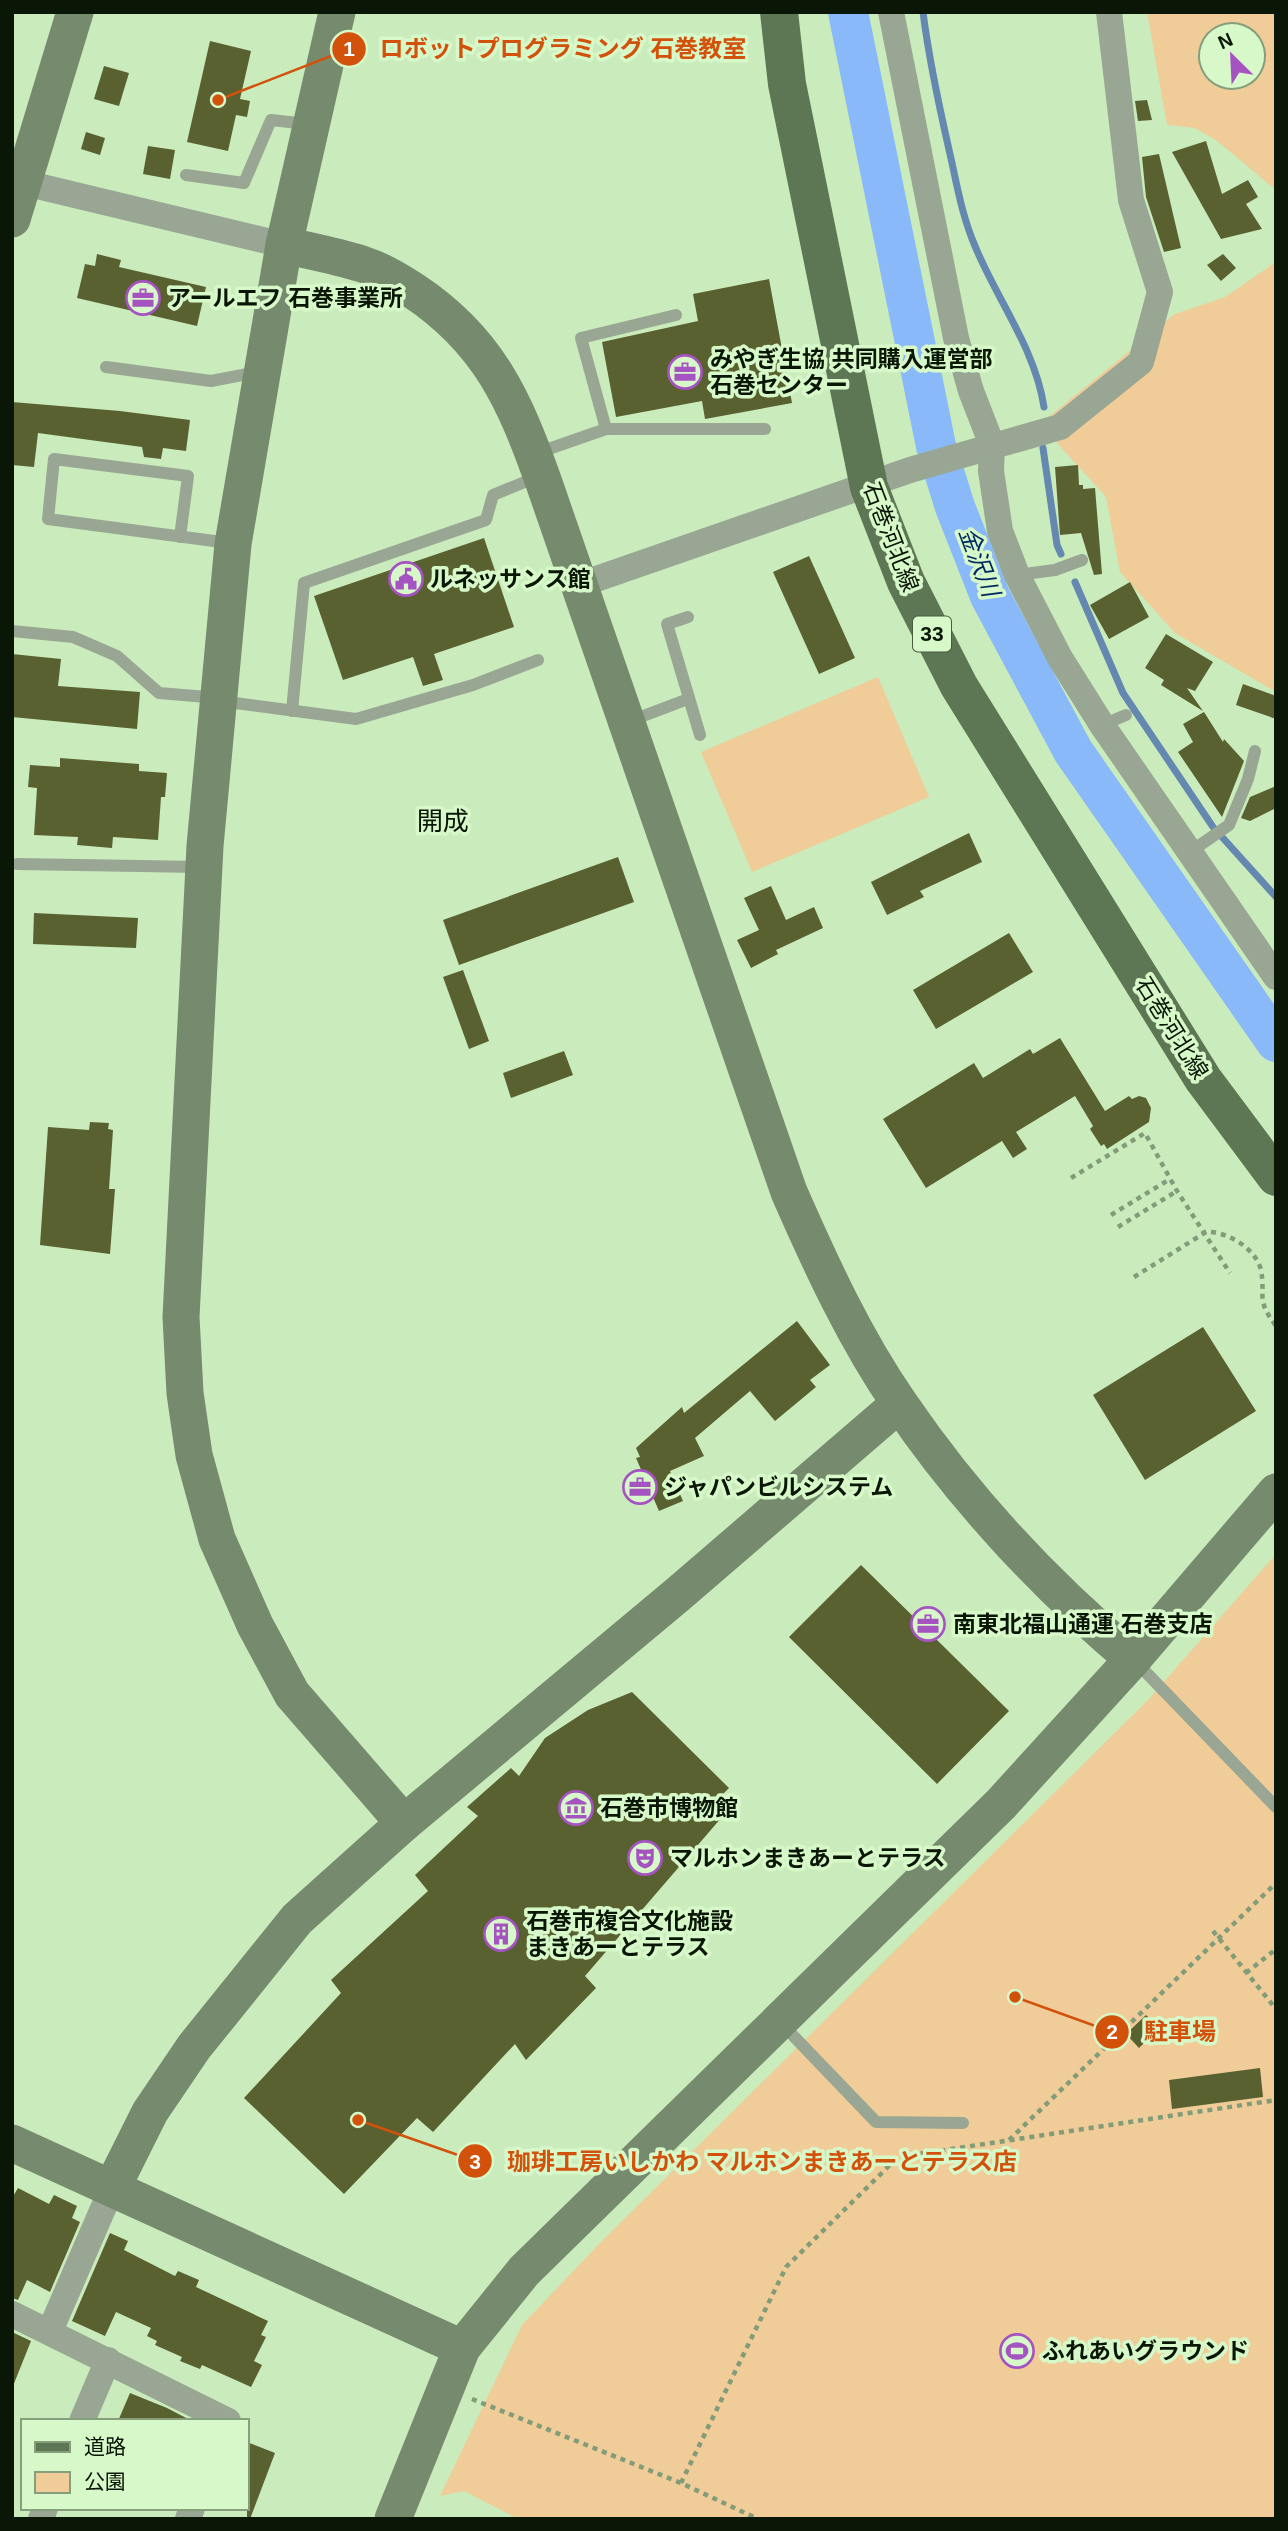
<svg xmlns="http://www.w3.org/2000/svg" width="1288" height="2531" font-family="Helvetica,'Noto Sans JP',sans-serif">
  <rect width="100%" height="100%" fill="#caebbc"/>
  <g fill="#efcc98" fill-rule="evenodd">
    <path d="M1147,12H1276V190L1216,140L1195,128L1167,125ZM1211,35H1253V77H1211Z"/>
    <polygon points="1276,262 1276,692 1175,633 1120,572 1106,497 1040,424 1175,314 1225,297"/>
    <polygon points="878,677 929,797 752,872 701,752"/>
    <polygon points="1276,1554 1276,2519 518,2519 464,2491 440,2496 522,2325 601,2242 1148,1700"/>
  </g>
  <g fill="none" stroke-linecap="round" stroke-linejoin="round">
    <g stroke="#6488b0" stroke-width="7">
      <path d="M923,12C929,60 939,106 950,154C957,185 962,216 975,246C997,300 1035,348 1044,407"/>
      <polyline points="1043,448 1057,545 1061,554"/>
      <polyline points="1075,582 1123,693 1213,827 1276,897"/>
    </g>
    <polyline stroke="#8ab9f9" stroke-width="40" points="848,12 936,446 955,507 990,596 1073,751 1276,1042"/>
  </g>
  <g fill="#596130">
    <polygon points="210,41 251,51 240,99 250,101 247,117 236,115 228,151 187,142"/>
    <polygon points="104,66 129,73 119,106 94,99"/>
    <polygon points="1147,100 1152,120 1138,121 1135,101"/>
    <polygon points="86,132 105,138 100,155 81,149"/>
    <polygon points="1206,141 1222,194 1248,180 1258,197 1246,204 1262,229 1221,239 1172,152"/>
    <polygon points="148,146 175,150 170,179 143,174"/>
    <polygon points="1159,154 1181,248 1164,252 1146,197 1142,157"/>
    <polygon points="97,254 121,260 119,267 206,287 197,326 77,298 85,264 95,266"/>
    <polygon points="1223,254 1236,268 1221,281 1207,265"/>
    <polygon points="769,279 792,403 705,419 702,401 616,417 602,342 698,321 693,294"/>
    <polygon points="12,402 120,411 190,420 186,451 163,448 161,459 144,457 142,447 38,433 34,467 12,465"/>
    <polygon points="1078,465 1079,485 1083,485 1083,489 1095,488 1102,574 1094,575 1081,533 1060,535 1055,467"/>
    <polygon points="484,538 514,627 434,654 443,680 423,686 413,657 343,680 314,596"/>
    <polygon points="809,556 855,658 819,674 773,572"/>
    <polygon points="1130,582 1149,617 1109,639 1090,605"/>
    <polygon points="1166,634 1213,662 1195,691 1187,688 1203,711 1161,685 1164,680 1145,668"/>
    <polygon points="12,654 61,659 58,686 140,692 137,729 12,717"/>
    <polygon points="1243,684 1276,696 1276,719 1236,705"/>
    <polygon points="1204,712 1223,742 1224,739 1244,761 1222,817 1178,752 1193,742 1183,724"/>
    <polygon points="60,758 139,764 139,771 167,773 165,797 161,797 158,840 113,837 112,848 77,845 78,837 34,835 37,788 28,787 30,765 60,767"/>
    <polygon points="1276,786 1276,808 1250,821 1241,818 1250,797"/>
    <polygon points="969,833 982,862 920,891 924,897 887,915 871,882"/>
    <polygon points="618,857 634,902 459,965 443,920"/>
    <polygon points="771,886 786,920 814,907 823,928 776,950 778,954 751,968 737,940 759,930 744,898"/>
    <polygon points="34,913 138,918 136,948 33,944"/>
    <polygon points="1009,933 1033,972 936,1029 913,990"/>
    <polygon points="463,970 489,1041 469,1049 443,977"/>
    <polygon points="1060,1038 1105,1111 1129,1096 1132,1099 1139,1096 1146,1098 1151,1108 1149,1122 1107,1149 1104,1144 1101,1146 1090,1129 1093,1126 1075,1096 1016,1132 1027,1149 1013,1158 1002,1141 926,1188 883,1119 974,1063 983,1078 1030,1049 1033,1054"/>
    <polygon points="564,1051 573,1075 511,1098 503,1073"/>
    <polygon points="90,1122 109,1123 108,1129 113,1130 109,1189 115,1189 110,1254 40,1245 48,1127 89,1130"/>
    <polygon points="797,1321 830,1365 810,1380 816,1387 775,1421 750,1391 695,1438 704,1456 670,1471 683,1501 659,1511 636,1458 640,1457 636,1448 682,1407 684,1413"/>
    <polygon points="1203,1327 1256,1411 1145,1480 1093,1395"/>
    <polygon points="861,1565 1009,1711 937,1784 789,1637"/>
    <polygon points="632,1692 729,1788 709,1808 722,1817 585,1976 596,1988 526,2060 515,2044 433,2132 417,2118 344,2194 244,2098 341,1993 331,1980 428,1891 415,1875 478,1816 467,1807 511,1768 519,1776 545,1738 588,1710"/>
    <polygon points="1146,2015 1159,2028 1139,2048 1126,2034"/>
    <polygon points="1260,2068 1263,2097 1172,2109 1169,2080"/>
    <polygon points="18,2188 49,2204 54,2195 77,2206 72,2218 80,2222 50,2292 27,2280 18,2300 12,2298 12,2198"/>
    <polygon points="110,2233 128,2241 124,2250 175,2276 178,2271 199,2280 196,2287 268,2321 261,2335 266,2337 254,2361 262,2365 251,2387 202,2365 200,2369 180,2361 182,2357 155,2345 157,2341 147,2336 151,2328 116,2312 105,2336 72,2321"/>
    <polygon points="12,2332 31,2341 13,2386 12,2385"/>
    <polygon points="130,2393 167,2408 192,2421 118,2421"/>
    <polygon points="247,2442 275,2453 250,2519 247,2519"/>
  </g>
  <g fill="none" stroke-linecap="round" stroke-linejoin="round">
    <g stroke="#829b78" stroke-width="4.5" stroke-dasharray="5 5" stroke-linecap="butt">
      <polyline points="1071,1178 1145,1133 1177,1191 1230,1273"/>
      <polyline points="1111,1215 1170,1179"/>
      <polyline points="1118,1227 1177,1191"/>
      <path d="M1134,1277L1206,1232C1226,1231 1256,1248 1261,1270C1266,1297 1255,1298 1276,1326"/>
      <polyline points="1213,1931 1276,2009"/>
      <polyline points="1246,1973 1276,1949"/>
      <polyline points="1009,2140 1276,1883"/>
      <polyline points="472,2399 681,2483 758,2519"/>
      <polyline points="681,2483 786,2267 898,2157 1276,2100"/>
    </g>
    <g stroke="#98a693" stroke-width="12">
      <polyline points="186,175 244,183 271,120 307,124"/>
      <polyline points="106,367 211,381 258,372"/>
      <polyline points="606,429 765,429"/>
      <polyline points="537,453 606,429 581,338 676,315"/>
      <path d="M180,537L188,476L54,459L48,519C108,527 169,535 229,543"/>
      <polyline points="1017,575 1055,570 1082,560"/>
      <polyline points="688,617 667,624 700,735"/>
      <polyline points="12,631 73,637 117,656 159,693 219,698 235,703 356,719 473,685 538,660"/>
      <polyline points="292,711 304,583 486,520 493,495 537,477"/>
      <polyline points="630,721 688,699"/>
      <polyline points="1102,725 1126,715"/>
      <polyline points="1190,852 1229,825 1248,779 1255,751"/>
      <polyline points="17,864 200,867"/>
      <polyline points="1135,1661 1276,1807"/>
      <polyline points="781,2023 876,2122 963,2123"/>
    </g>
    <g stroke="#98a693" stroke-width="26">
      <polyline points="891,12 956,338 971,391 992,445 991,471 1000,531 1017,575 1060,658 1102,725 1276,977"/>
      <polyline points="25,183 284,245"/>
      <polyline points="579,585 910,470 1060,427 1141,362 1160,292 1131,200 1109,12"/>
      <polyline points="12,2314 228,2421"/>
      <polyline points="50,2331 112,2188"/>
      <polyline points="82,2421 108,2360"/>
      <polyline points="41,2519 45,2508"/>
      <polyline points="188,2519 192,2508"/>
    </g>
    <g stroke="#768a6e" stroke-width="37">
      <polyline points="337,12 284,245 233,544 205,846 181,1317 185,1393 194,1455 217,1539 255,1625 292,1694 404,1823"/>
      <polyline points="12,219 75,12"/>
      <path d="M284,245C310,251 337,256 362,264C381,270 399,281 414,291C489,341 515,401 544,483L789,1192C821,1265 855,1339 900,1404C964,1498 1046,1586 1133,1659"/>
      <polyline points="12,2143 462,2348"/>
      <polyline points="112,2188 150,2112 194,2047 297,1919 404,1823 676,1596 899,1404"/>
      <polyline points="393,2519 462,2348 524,2271 1001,1804 1133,1659 1276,1492"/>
    </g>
    <polyline stroke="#5d7653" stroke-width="38" points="779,12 787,84 869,487 906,582 959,686 1203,1079 1276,1177"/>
  </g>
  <defs>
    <g id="office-ring" transform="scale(1.75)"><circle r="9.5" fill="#d7f8c9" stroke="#a653c2" stroke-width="1.5"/><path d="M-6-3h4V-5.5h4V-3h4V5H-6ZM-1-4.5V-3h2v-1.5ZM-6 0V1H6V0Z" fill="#a653c2"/></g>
    <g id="civic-ring" transform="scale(1.75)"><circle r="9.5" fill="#d7f8c9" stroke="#a653c2" stroke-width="1.5"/><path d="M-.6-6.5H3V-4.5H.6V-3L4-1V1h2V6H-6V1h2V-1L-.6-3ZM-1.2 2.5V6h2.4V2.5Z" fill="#a653c2"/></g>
    <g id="museum-ring" transform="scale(1.75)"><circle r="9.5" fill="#d7f8c9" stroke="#a653c2" stroke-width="1.5"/><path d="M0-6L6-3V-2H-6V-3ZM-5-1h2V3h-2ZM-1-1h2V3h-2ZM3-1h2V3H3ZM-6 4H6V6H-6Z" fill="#a653c2"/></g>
    <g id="theatre-ring" transform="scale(1.75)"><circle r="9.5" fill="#d7f8c9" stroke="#a653c2" stroke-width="1.5"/><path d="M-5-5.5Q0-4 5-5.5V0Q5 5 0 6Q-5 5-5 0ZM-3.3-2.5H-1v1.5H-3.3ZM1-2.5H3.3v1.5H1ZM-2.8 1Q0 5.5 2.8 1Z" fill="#a653c2"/></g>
    <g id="building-ring" transform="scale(1.75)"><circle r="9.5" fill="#d7f8c9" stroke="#a653c2" stroke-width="1.5"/><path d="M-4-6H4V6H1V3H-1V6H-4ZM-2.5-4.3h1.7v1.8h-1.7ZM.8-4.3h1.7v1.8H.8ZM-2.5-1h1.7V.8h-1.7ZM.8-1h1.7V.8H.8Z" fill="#a653c2"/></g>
    <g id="stadium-ring" transform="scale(1.75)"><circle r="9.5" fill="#d7f8c9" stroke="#a653c2" stroke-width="1.5"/><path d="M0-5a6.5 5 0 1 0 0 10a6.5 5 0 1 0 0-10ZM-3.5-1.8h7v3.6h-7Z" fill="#a653c2"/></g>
  </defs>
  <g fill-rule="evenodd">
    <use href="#office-ring" x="143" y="298"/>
    <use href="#office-ring" x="685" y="372"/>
    <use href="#civic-ring" x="406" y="579"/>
    <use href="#office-ring" x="640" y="1487"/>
    <use href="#office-ring" x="928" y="1624"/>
    <use href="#museum-ring" x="576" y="1808"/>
    <use href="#theatre-ring" x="645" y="1858"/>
    <use href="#building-ring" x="501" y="1934"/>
    <use href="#stadium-ring" x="1017" y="2351"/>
  </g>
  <g text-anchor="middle" stroke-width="7" stroke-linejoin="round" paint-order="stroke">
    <rect fill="#d7f8c9" stroke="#485a40" stroke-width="2" x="913" y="616.5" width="38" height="35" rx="5"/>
    <g font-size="21" font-weight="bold" fill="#0a1606">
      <text x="932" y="641">33</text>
    </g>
    <g font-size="23" font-weight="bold" fill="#0a1606" stroke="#d7f8c9" text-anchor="start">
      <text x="168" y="306">アールエフ 石巻事業所</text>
      <text x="710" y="367">みやぎ生協 共同購入運営部<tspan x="710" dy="26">石巻センター</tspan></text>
      <text x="430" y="587">ルネッサンス館</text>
      <text x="664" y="1495">ジャパンビルシステム</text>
      <text x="953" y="1632">南東北福山通運 石巻支店</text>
      <text x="600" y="1816">石巻市博物館</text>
      <text x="670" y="1866">マルホンまきあーとテラス</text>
      <text x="526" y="1929">石巻市複合文化施設<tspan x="526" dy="26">まきあーとテラス</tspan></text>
      <text x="1042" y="2359">ふれあいグラウンド</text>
    </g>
    <g font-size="23" fill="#0a1606" stroke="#d7f8c9">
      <text transform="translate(891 537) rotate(69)" y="8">石巻河北線</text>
      <text transform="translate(1172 1028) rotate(58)" y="8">石巻河北線</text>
    </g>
    <g font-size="24" font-style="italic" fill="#002a61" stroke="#d7f8c9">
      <text transform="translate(979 562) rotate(69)" y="8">金沢川</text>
    </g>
    <g font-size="26" fill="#0a1606" stroke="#d7f8c9">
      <text x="443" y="830">開成</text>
    </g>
  </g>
  <path fill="none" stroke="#d2520b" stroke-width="2.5" d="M218 100L349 49M1015 1997L1112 2032M358 2120L475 2161"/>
  <g fill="#d2520b" stroke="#d7f8c9" stroke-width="2.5">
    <circle cx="218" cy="100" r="7"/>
    <circle cx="1015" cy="1997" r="7"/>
    <circle cx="358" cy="2120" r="7"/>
    <circle cx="349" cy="49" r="18"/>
    <circle cx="1112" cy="2032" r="18"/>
    <circle cx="475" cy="2161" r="18"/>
  </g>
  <g font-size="21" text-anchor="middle" font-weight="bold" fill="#fff">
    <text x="349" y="56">1</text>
    <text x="1112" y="2039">2</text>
    <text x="475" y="2169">3</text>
  </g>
  <g font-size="24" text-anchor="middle" font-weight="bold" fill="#d2520b" stroke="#d7f8c9" stroke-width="7" stroke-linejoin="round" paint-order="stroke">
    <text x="563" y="57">ロボットプログラミング 石巻教室</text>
    <text x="1180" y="2040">駐車場</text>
    <text x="762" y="2170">珈琲工房いしかわ マルホンまきあーとテラス店</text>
  </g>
  <rect width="1288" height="2531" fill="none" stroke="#0a1606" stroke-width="28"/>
  <rect x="21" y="2419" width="228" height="91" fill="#d7f8c9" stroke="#859e7b" stroke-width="2"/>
  <rect x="35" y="2442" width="35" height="10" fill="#5d7653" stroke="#859e7b" stroke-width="2"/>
  <text x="84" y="2454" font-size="21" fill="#0a1606">道路</text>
  <rect x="35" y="2472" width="35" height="21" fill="#efcc98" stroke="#859e7b" stroke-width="2"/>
  <text x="84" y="2489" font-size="21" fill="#0a1606">公園</text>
  <g transform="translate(1232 56) rotate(336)"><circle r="33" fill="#d7f8c9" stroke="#859e7b" stroke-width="2"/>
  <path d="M0-5L12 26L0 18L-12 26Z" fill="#a653c2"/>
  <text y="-10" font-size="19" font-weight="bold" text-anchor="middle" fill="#0a1606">N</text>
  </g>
</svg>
